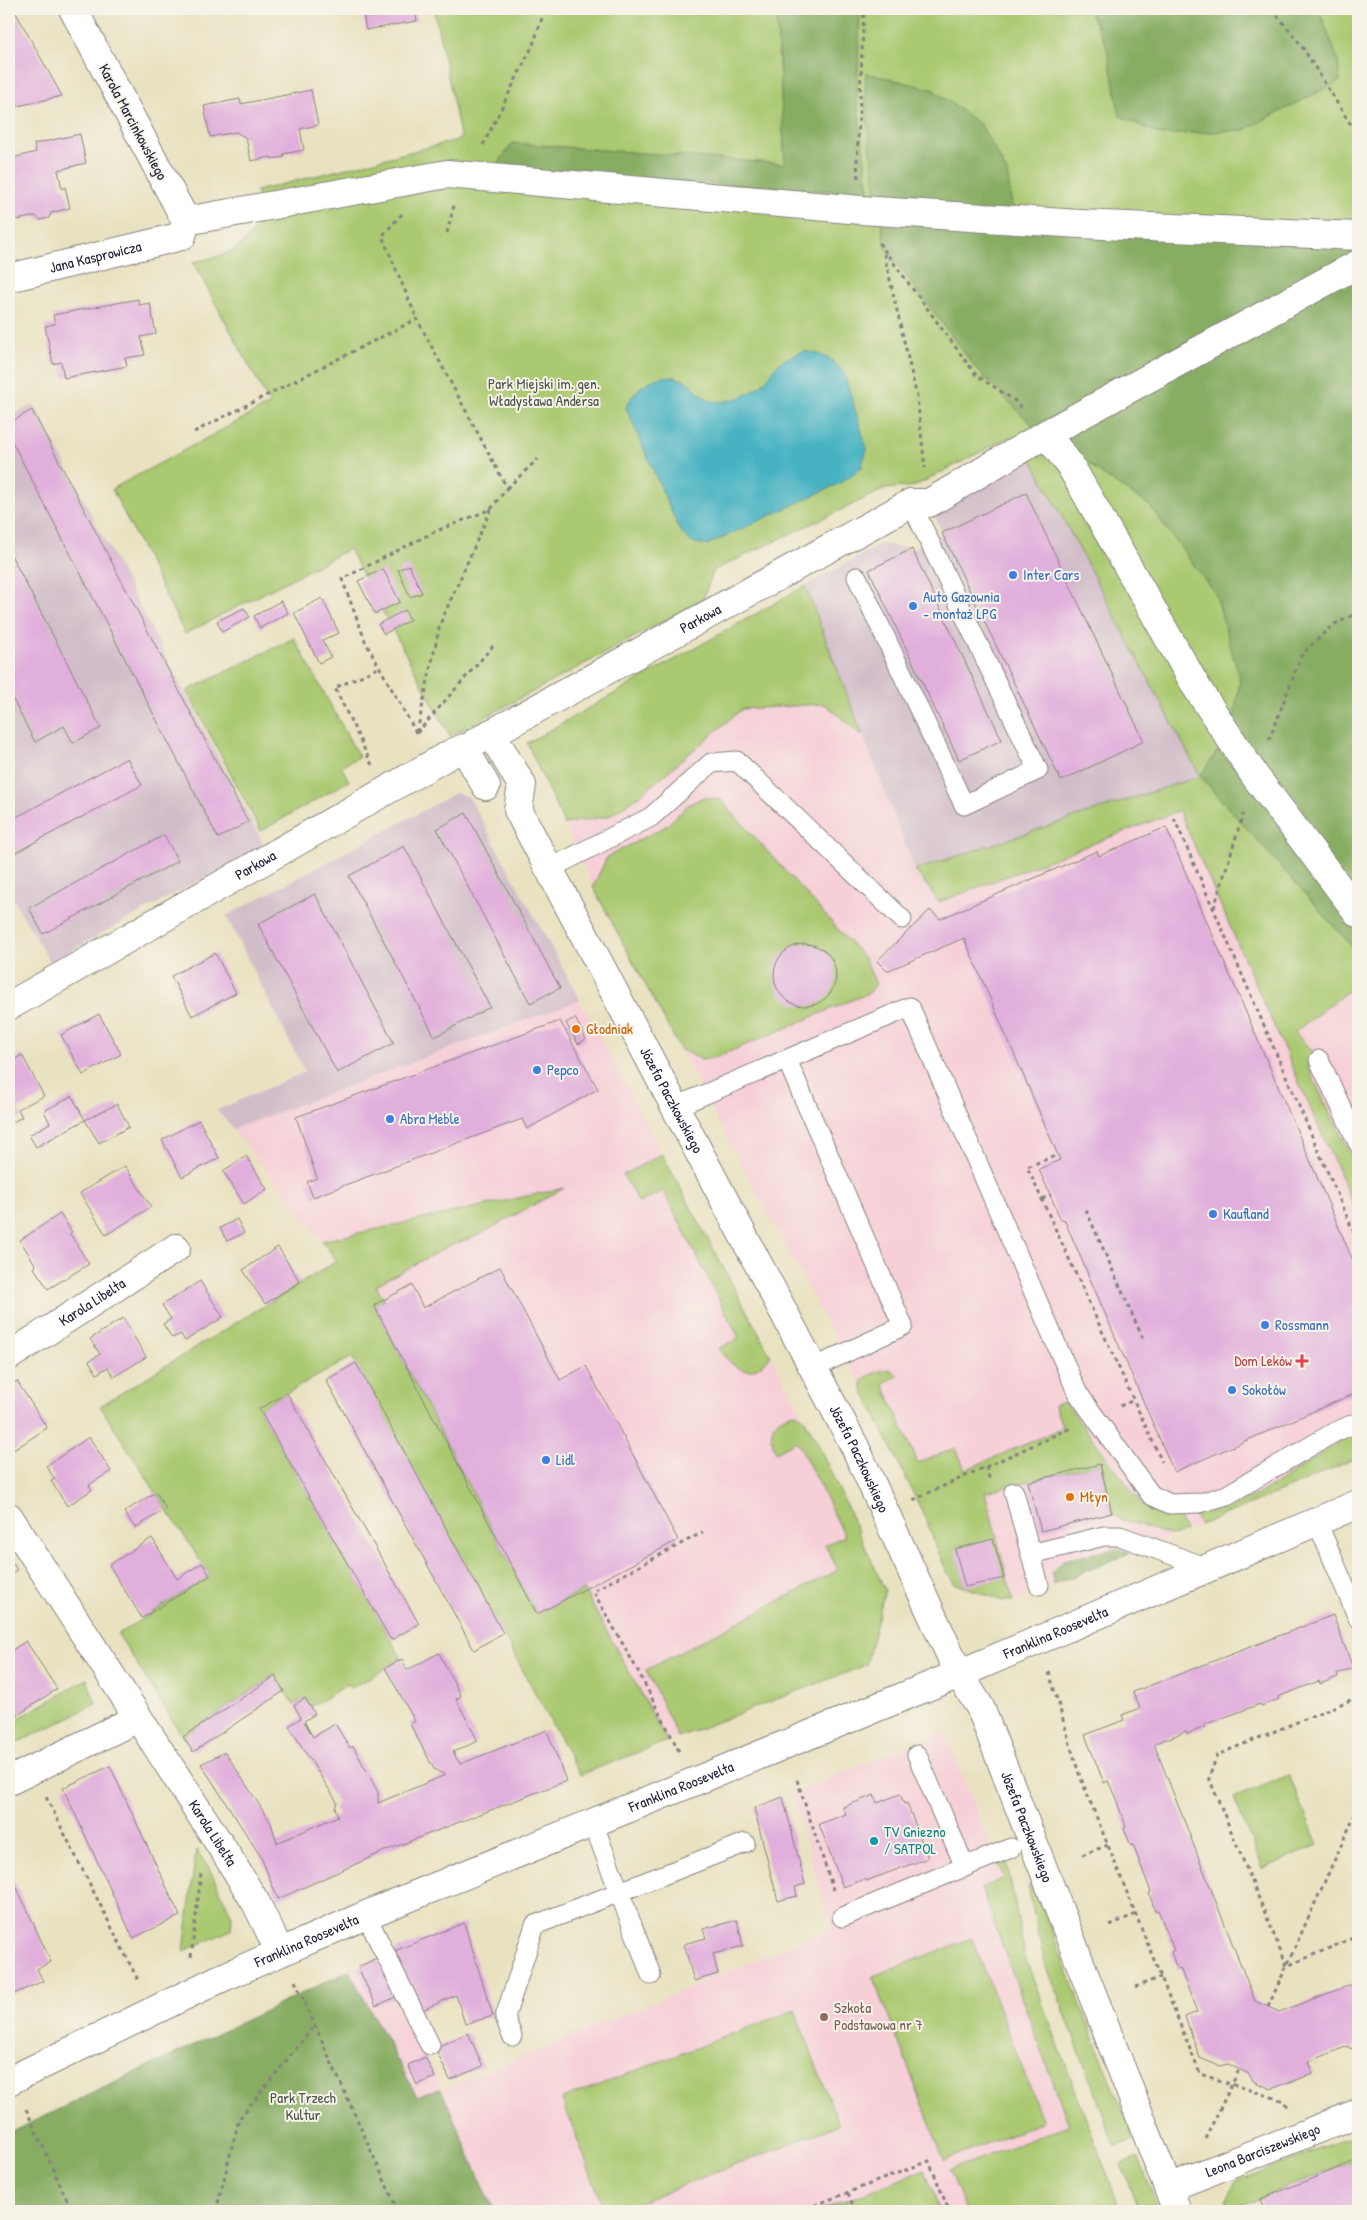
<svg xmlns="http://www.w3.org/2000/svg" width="1367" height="2220" font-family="'Patrick Hand',sans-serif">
  <rect width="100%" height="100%" fill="#f7f3e8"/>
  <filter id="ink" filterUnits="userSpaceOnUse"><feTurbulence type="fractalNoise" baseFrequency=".02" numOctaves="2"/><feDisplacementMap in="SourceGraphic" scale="10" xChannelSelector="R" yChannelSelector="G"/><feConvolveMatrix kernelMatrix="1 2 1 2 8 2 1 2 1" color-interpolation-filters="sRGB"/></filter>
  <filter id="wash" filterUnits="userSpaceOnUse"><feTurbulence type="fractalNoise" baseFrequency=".0096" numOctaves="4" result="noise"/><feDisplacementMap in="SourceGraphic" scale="20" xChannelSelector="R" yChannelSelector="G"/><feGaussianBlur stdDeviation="1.12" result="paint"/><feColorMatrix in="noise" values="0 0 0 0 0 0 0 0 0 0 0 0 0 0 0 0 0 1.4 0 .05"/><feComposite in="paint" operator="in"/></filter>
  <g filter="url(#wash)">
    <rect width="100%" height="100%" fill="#e9e2c1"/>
    <g fill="#f6cfd7">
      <polygon points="805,586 915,870 1200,776 1358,953 1358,1457 1296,1485 1013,1601 985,1492 922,1511 862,1388 598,898 527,743"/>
      <polygon points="580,1000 817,1442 885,1590 866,1665 580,1775 309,1276 337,1260 233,1129"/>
      <polygon points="944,1732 1004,1878 981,1888 1101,2211 494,2211 442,2089 417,2096 349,1971 377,1958 442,2089 833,1929 791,1794"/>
    </g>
    <g fill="#d1bdc9">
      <polygon points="34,404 264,845 50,962 9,892 9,417"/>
      <polygon points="1032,460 1200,776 915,870 805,586 881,544 912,549 930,540 942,533 934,514"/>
      <polygon points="456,793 469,797 580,1000 233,1129 217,1110 305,1072 226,916"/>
    </g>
    <g fill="#aac971" stroke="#667656">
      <path d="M434,9H1358V983L1295,1032L1319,1060L1307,1066L1358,1170V1216L1179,811L939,902L915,870L1200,776L1032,460L1009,437L915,486L885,489L714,570L702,601L450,736L349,549L185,634L112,489L270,404L193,262C232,254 241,252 263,217L256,191L461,139Z"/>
      <polygon points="805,586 863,736 825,704 742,709 639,796 609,816 564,824 527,743"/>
      <polygon points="294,638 359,757 341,766 349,781 261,831 187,691"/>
      <polygon points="703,797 721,800 864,958 876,984 869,993 717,1057 702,1060 680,1049 593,887 607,857 666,826 688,805"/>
      <path d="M662,1154L771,1356C750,1380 736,1371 718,1349L739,1338L663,1191L639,1203L623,1175Z"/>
      <polygon points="564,1188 477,1236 451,1245 376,1285 384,1300 374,1306 537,1614 584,1590 667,1741 580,1775 352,1357 259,1409 402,1659 351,1688 348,1684 310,1707 305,1698 294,1705 274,1676 183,1737 118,1634 210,1576 100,1406 337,1261 322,1241"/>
      <path d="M890,1369L898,1376L883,1383L918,1463L956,1448L965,1470L1063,1428L1054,1405L1065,1402L1144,1507L1159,1515L1179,1518L1185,1531L1173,1536L1120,1519L1112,1513L1100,1464L985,1492L1013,1601H1003L954,1583L946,1570L922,1511L862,1388V1381C869,1374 881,1370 890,1369Z"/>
      <path d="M796,1413L803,1417L817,1442L885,1590L866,1665L678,1737L646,1670L838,1570L825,1545L845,1536L797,1441L776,1452C766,1431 773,1416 796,1413Z"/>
      <path d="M1358,1433V1457L1296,1485L1200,1525L1193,1512C1204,1512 1214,1512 1224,1509C1263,1497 1309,1461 1344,1439Z"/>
      <polygon points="87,1679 96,1704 9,1747 9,1724"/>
      <polygon points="1289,1775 1318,1845 1263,1869 1234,1798"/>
      <polygon points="196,1850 209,1868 232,1916 231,1930 184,1951"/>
      <polygon points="1007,1862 1025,1957 1121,2211 966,2211 950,2170 1069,2125 981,1888 1004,1878 998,1864"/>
      <polygon points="1032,1882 1134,2139 1116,2147 1044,1959 1028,1888"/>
      <polygon points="972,1938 1043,2122 944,2160 873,1976"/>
      <polygon points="795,2010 839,2125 616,2211 605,2211 562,2099"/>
      <polygon points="1358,2134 1358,2159 1226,2211 1227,2198 1235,2182"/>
      <polygon points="1139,2158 1159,2211 1139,2211 1121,2164"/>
      <polygon points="925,2170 940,2211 817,2211"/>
    </g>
    <g fill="#87ad63" stroke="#54684f">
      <polygon points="776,9 860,9 857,101 869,193 493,170 513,143 785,164"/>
      <polygon points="1088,9 1319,9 1338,60 1340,81 1244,130 1161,135 1120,116 1106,44"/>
      <polygon points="866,73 932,89 981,125 1007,172 1015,225 1333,241 1358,212 1358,953 1200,776 1231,732 1240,681 1216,595 1150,506 1100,473 1073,450 1049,442 978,371 886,249 876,193 865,100"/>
      <polygon points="1118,1548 1130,1553 1053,1585 1052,1572 1063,1560"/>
      <polygon points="349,1971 417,2096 441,2089 494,2211 9,2211 9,2133"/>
    </g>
    <path fill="#46b2c2" stroke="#346a7e" d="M804,351L819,354L833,361L844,373L867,449L861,468L840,483L707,545L691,542L680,531L626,408C634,386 662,368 685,381C694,385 701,396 709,400C717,404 727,401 735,399C746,396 758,389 765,381C770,376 774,368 779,363C786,358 796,354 804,351Z"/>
    <g id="blocks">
      <g fill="#e1afdc">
        <polygon points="362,9 415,9 417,21 366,30"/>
        <polygon points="16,13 62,96 9,108 9,14"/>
        <polygon points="311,90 318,125 300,129 304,150 283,154 284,157 272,159 271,157 251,161 246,138 236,132 210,137 204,106 240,99 241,104"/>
        <polygon points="80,134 86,163 58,170 62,189 65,187 70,208 51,213 49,218 40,220 36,216 17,220 12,203 9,203 9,159 36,152 34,144"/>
        <polygon points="138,299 139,305 150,303 156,334 141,337 145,355 125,358 127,366 64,378 61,362 53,364 45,326 55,324 53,315"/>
        <polygon points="32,410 248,822 218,838 9,436 9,423"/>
        <polygon points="1026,493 1144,741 1061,781 942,533"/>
        <polygon points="912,549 1002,740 959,760 869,570"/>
        <polygon points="9,551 101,728 73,743 64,726 35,742 9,692"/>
        <polygon points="409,565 422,593 410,597 398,570"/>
        <polygon points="383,569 400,602 375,614 358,581"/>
        <polygon points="322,598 339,633 322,640 331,657 319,663 294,613"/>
        <polygon points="281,601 288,613 260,628 254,616"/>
        <polygon points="244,608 250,617 222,632 217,621"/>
        <polygon points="405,610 410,620 384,634 378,624"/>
        <polygon points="127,758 142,785 9,856 9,821"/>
        <polygon points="466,813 560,988 530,1003 437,829"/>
        <polygon points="1166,827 1358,1272 1358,1392 1174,1472 1064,1219 1061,1220 1039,1169 1060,1160 964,938 887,971 877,961 930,910 940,919 1097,851 1099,856"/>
        <polygon points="164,835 178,861 43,934 29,908"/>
        <polygon points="404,846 490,1007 435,1037 349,876"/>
        <polygon points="315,894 394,1043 337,1073 258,924"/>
        <circle cx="805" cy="975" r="31"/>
        <polygon points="215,953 236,993 192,1016 171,976"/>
        <polygon points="99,1014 121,1054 83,1075 61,1035"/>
        <polygon points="575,1018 586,1039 578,1044 566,1023"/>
        <polygon points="560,1021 598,1089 527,1129 522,1119 313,1197 307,1182 317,1178 296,1117"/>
        <polygon points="22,1055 44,1096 18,1109 22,1117 13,1122 9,1115 9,1063"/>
        <polygon points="72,1096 85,1120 117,1104 129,1127 99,1143 85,1120 36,1147 29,1135 50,1123 44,1111"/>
        <polygon points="199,1120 219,1158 182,1177 162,1140"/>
        <polygon points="246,1156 267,1189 244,1204 223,1171"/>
        <polygon points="125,1166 151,1207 106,1235 80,1193"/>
        <polygon points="60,1214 72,1232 70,1234 89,1264 48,1289 34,1268 36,1266 20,1240"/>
        <polygon points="237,1219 244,1233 227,1241 220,1228"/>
        <polygon points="278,1247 300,1282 265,1304 243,1270"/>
        <polygon points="500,1267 560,1380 586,1366 678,1540 537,1614 374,1305 412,1285 423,1308"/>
        <polygon points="200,1281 223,1317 185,1341 181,1334 172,1338 163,1324 171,1319 162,1305"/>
        <polygon points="123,1318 146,1357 114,1377 108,1367 97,1374 89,1361 100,1354 90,1339"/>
        <polygon points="356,1363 503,1633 474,1650 326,1380"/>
        <polygon points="17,1381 47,1428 9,1453 9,1386"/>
        <polygon points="287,1393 419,1624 391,1640 259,1409"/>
        <polygon points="89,1437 111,1471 89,1485 92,1490 67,1506 51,1481 55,1479 46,1466"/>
        <polygon points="1100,1464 1112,1513 1041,1531 1028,1482"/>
        <polygon points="156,1492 166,1509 135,1528 124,1512"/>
        <polygon points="152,1538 177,1579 202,1563 210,1576 142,1618 109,1565"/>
        <polygon points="993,1539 1004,1578 965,1587 955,1549"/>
        <polygon points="9,1557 17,1570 9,1574"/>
        <polygon points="1333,1615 1353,1668 1337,1674 1338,1677 1320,1684 1319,1681 1278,1697 1279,1699 1261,1706 1260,1704 1204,1725 1205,1727 1187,1734 1186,1731 1154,1744 1255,2001 1279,2012 1358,1982 1358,2045 1350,2049 1348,2046 1308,2062 1313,2074 1271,2089 1253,2081 1249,2074 1228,2064 1219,2066 1200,2058 1185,2017 1197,2012 1180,1968 1177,1969 1171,1952 1174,1950 1158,1910 1155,1911 1149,1893 1151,1892 1133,1845 1131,1846 1124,1828 1126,1827 1116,1799 1108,1781 1104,1783 1085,1735 1124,1720 1122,1715 1140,1708 1133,1692"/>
        <polygon points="26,1641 57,1689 18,1715 9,1700 9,1652"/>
        <polygon points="439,1653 461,1696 456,1699 478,1741 453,1752 460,1764 547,1730 566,1781 387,1850 278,1899 261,1857 201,1764 225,1752 271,1823 277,1843 338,1816 335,1808 337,1802 289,1726 301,1718 294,1705 305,1698 315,1714 304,1721 313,1737 335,1724 350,1748 353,1746 378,1792 378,1803 445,1775 434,1769 410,1724 415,1721 385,1668 402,1659 407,1670"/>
        <polygon points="275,1676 284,1691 193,1752 183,1737"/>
        <polygon points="110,1766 180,1916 133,1938 63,1788"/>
        <polygon points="900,1794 904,1804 907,1803 928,1858 866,1881 865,1879 843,1887 819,1824 846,1814 843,1807 874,1795 877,1803"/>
        <polygon points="783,1797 805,1884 795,1887 797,1896 778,1901 754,1808"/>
        <polygon points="14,1881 51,1962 37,1969 43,1981 9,1996 9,1884"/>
        <polygon points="737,1920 743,1946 713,1954 718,1974 694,1981 684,1944 706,1938 703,1929"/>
        <polygon points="464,1923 493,2016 465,2024 456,1995 420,2011 392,1952"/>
        <polygon points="377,1958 396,1997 376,2006 358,1967"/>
        <polygon points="468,2033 483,2066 450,2080 435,2048"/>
        <polygon points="425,2057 435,2077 417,2085 408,2065"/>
        <polygon points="1358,2160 1358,2211 1266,2211 1261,2199"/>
      </g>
    </g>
  </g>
  <g filter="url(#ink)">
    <use href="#blocks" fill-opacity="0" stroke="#86827e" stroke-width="1"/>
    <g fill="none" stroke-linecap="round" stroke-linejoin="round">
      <g stroke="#86827e" stroke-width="21">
        <g id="service">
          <polyline points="857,577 964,805 1038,770 911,503"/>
          <polyline points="549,869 651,817 711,763 737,761 902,919"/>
          <polyline points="787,1060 903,1326 813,1368"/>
          <polyline points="1319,1060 1358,1143"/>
          <polyline points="675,1107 910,1007 1077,1392 1151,1495 1170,1504 1200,1503 1227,1495 1333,1433 1358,1422"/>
          <polyline points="1014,1492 1039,1585"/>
          <polyline points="1317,1522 1358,1618"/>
          <polyline points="1031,1554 1104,1536 1120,1536 1208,1568"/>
          <polyline points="917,1755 965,1867"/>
          <polyline points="593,1823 651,1975"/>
          <polyline points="366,1915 430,2045"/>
          <polyline points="842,1917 1011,1848"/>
          <polyline points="512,2036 505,2017 535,1925 745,1843"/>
        </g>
      </g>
      <g stroke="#86827e" stroke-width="30">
        <g id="pedestrian">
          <polyline points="186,221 447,174 861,210 1080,224 1358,236"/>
          <polyline points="1046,434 1070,465 1197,688 1255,776 1358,913"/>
          <polyline points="911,503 929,503 1046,434 1358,264"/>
        </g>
      </g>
      <g stroke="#86827e" stroke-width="30">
        <g id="minor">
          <path id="s1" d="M9,278L182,236L186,221L73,9"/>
          <path id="s2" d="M491,733L522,785L518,810L855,1447L959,1674L980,1707L1177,2211"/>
          <path id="s3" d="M476,742L911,503"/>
          <path id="s4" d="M9,1006L452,753L464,748L486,786"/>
          <path id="s5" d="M9,1356L176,1248"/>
          <path id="s6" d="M9,1517L228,1857L256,1903L280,1952"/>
          <polyline points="9,1781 138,1718"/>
          <path id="s7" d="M1168,2188L1358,2113"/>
        </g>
      </g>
      <g stroke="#86827e" stroke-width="30">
        <g id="tertiary">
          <path id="s8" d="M9,2081L217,1980L366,1915L959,1674L1358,1504"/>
        </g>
      </g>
      <g stroke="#86827e" stroke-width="3" stroke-dasharray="4 4" stroke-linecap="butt">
        <polyline points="1272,9 1301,45 1349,122 1358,130"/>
        <polyline points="483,145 533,45 545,9"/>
        <polyline points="858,178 857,162 864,9"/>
        <polyline points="402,214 382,236 417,319"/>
        <polyline points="447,233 454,205"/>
        <polyline points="879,243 976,375 1014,400 1023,410"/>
        <polyline points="884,254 917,397 925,468"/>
        <polyline points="194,432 417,319 507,488 491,509 434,532 342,579 366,643 418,736"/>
        <polyline points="507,488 538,459"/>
        <polyline points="417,732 440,624 491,509"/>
        <polyline points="417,733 493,646"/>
        <polyline points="1269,740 1302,654 1333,625 1358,613"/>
        <polyline points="372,765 335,688 380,667"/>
        <polyline points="1174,818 1358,1242"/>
        <polyline points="1214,908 1243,814"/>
        <polyline points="1054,1156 1027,1167 1162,1462"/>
        <polyline points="1042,1199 1051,1195"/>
        <polyline points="1086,1210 1144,1341"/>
        <polyline points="1120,1406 1134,1400"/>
        <polyline points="986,1467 990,1481"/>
        <polyline points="913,1500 1071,1428"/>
        <polyline points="1049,1672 1078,1771 1200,2074 1284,2101 1287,2107"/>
        <polyline points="1358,1697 1217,1755 1209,1778 1287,1966 1358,1936"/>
        <polyline points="679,1751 638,1671 593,1591 703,1532"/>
        <polyline points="797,1780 834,1892"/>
        <polyline points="46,1797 139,1982"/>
        <polyline points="1082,1855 1108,1845"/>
        <polyline points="1110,1925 1136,1914"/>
        <polyline points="191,1957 201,1874"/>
        <polyline points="295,1981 398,2211"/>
        <polyline points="1135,1987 1161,1977"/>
        <polyline points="1268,2007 1358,1808"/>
        <polyline points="26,2109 72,2211"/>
        <polyline points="1205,2139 1239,2070"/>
        <polyline points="848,2193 855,2211"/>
        <polyline points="205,2211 216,2208 304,2211"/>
        <polyline points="216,2211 239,2119 315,2025"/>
        <polyline points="800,2211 929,2161 949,2211"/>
      </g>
      <use href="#service" stroke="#fff" stroke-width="19"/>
      <use href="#pedestrian" stroke="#fff" stroke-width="28"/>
      <use href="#minor" stroke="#fff" stroke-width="28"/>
      <use href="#tertiary" stroke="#fff" stroke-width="28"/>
    </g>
  </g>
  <g fill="#3f7fe0" stroke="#f7f3e8" stroke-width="2">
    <circle cx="1013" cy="575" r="5"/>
    <circle cx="913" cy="606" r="5"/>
    <circle cx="537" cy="1070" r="5"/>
    <circle cx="390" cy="1119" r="5"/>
    <circle cx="1213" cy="1214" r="5"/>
    <circle cx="1265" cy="1325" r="5"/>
    <circle cx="1232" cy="1390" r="5"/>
    <circle cx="546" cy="1460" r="5"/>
  </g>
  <g fill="#e8710a" stroke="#f7f3e8" stroke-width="2">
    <circle cx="576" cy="1029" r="5"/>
    <circle cx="1070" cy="1497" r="5"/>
  </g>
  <path fill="#e0444e" stroke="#f7f3e8" stroke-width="2" d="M1299.5 1353.5h5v5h5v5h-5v5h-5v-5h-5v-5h5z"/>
  <circle fill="#0f9aa8" stroke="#f7f3e8" stroke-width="2" cx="874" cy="1841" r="5"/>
  <circle fill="#8d6e63" stroke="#f7f3e8" stroke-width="2" cx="824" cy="2017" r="5"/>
  <g text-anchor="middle" stroke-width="4" stroke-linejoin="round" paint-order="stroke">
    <g font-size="15" fill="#22223b" stroke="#f7f3e8">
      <text transform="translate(133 122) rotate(62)" y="5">Karola Marcinkowskiego</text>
      <text dy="5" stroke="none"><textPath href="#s1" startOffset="89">Jana Kasprowicza</textPath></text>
      <text dy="5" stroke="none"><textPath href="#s3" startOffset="256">Parkowa</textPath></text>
      <text dy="5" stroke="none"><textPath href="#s4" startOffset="284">Parkowa</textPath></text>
      <text dy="5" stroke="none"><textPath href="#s2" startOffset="414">Józefa Paczkowskiego</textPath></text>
      <text dy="5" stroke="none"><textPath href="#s5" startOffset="99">Karola Libelta</textPath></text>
      <text dy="5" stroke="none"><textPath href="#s2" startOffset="819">Józefa Paczkowskiego</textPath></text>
      <text dy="5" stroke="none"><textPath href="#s8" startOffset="1139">Franklina Roosevelta</textPath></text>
      <text dy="5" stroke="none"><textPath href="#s8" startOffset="734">Franklina Roosevelta</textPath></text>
      <text dy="5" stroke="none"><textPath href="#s2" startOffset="1224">Józefa Paczkowskiego</textPath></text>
      <text dy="5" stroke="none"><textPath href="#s6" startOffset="376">Karola Libelta</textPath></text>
      <text dy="5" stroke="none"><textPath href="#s8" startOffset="329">Franklina Roosevelta</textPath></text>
      <text dy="5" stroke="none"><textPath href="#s7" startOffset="102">Leona Barciszewskiego</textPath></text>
    </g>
    <g font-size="15" fill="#4b544b" stroke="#f7f3e8">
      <text x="544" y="389">Park Miejski im. gen.<tspan x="544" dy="17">Władysława Andersa</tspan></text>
      <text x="303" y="2103">Park Trzech<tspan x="303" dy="17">Kultur</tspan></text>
    </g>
    <g font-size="15" fill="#366cbe" stroke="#f7f3e8" text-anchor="start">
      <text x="1023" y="580">Inter Cars</text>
      <text x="923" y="602">Auto Gazownia<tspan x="923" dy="17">- montaż LPG</tspan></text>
      <text x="547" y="1075">Pepco</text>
      <text x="400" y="1124">Abra Meble</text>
      <text x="1223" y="1219">Kaufland</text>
      <text x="1275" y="1330">Rossmann</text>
      <text x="1242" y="1395">Sokołów</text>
      <text x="556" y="1465">Lidl</text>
    </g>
    <g font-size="15" fill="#c56008" stroke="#f7f3e8" text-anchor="start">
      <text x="586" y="1034">Głodniak</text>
      <text x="1080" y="1502">Młyn</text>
    </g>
    <g font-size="15" fill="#be3a42" stroke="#f7f3e8" text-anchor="end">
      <text x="1292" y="1366">Dom Leków</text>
    </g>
    <g font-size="15" fill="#0d838f" stroke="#f7f3e8" text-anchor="start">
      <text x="884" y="1837">TV Gniezno<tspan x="884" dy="17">/ SATPOL</tspan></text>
    </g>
    <g font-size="15" fill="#785e54" stroke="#f7f3e8" text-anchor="start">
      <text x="834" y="2013">Szkoła<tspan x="834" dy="17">Podstawowa nr 7</tspan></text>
    </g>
  </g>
  <rect width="1367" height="2220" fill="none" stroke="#f7f3e8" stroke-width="30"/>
</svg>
